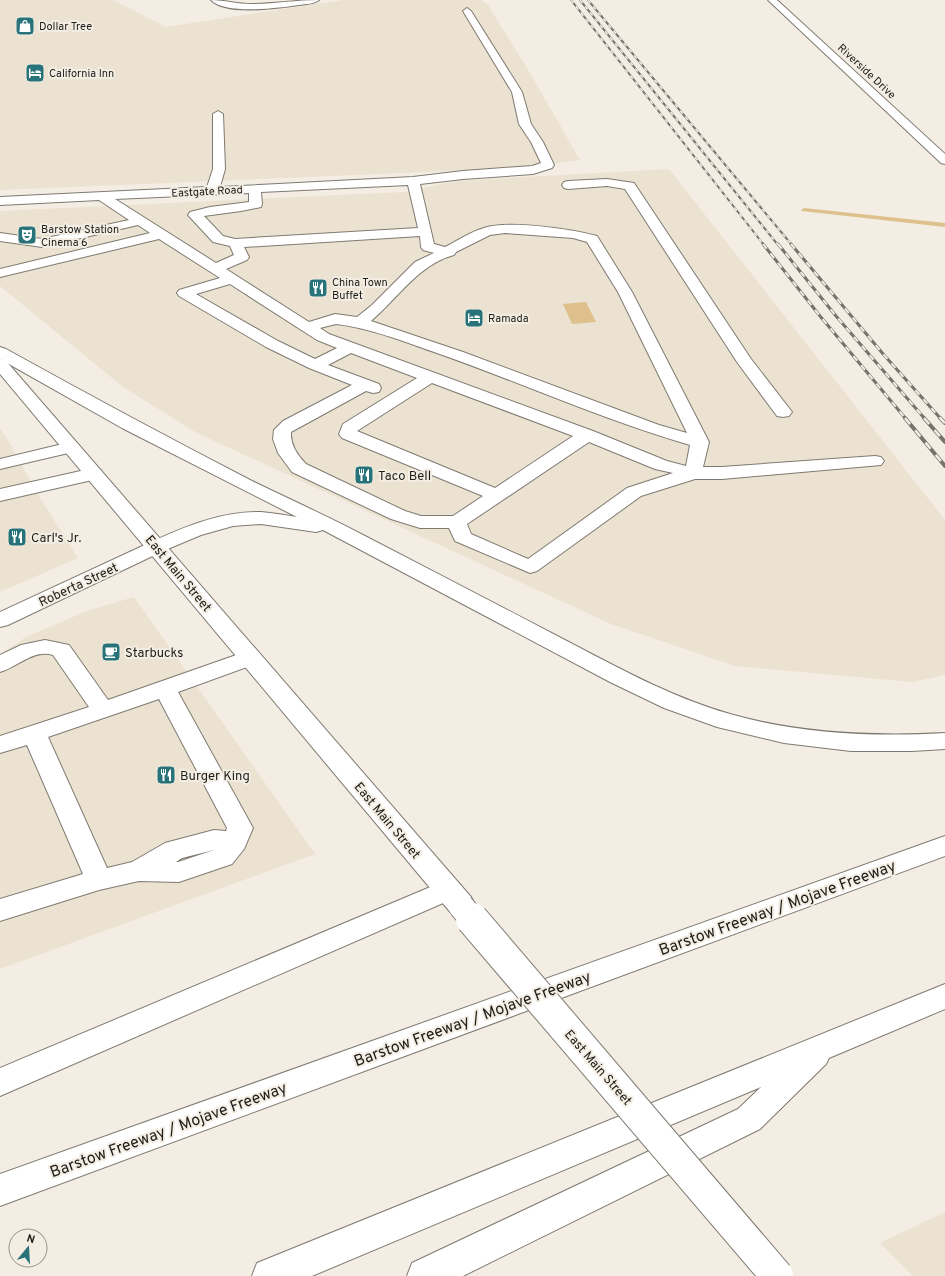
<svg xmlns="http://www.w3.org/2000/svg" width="945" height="1276" font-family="Overpass,sans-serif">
  <rect width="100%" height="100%" fill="#f3ede3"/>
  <g fill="#ebe2d1">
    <polygon points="0,0 113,0 166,27 343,0 481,0 488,5 533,78 580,160 521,168 0,190"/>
    <polygon points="669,169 945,520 945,675 913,682 735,666 611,624 197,433 123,387 0,286 0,211 405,192 456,181"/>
    <polygon points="0,429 6,437 40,498 78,558 0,592"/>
    <polygon points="134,597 315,854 0,969 0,654 26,637 87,611"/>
    <polygon points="945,1212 945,1276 913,1276 880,1243"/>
  </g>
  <polygon fill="#ddc08b" points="586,302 596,322 572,324 563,304"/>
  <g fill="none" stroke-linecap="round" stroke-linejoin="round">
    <polygon fill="#ddc08b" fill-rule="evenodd" points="804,208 945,223 945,227 802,211 801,210"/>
    <g stroke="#7f7a71" stroke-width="2">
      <g id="minor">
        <path d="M211,0C224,0 237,4 251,4C274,4 296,0 319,0C315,4 305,4 299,5C279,8 225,15 211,0Z"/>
        <polygon points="768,0 777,0 945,154 945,164 941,163"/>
        <path d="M467,8L471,11L522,92L531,124L543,142L554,165L552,168L533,174L463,179L420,184L434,244L445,247C457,241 470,232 484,228C509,220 571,229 597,236L632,292L709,442L703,467H722L875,456L881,457L884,461L881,465L722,479H695L641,496L537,571L530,573L455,541L449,528H420L391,519L292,472L278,453L273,439L274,430L283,421L352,385L309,368L266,347L179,296L177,293L179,290L220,278L159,239L0,277V269L150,233L138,225L42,247L0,241V233L42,239L129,220L99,200L0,205V197L207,187L213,169V114L218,111L223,114L225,169L220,187L413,177L463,171L532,166L541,163L531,142L519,124L512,92L463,11ZM408,185L418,228L235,239L223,236L204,216L241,211L261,207L262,204L261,192ZM249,193V202L210,207L190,212L188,215L213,242L230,246L234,255L216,263L115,199ZM505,233L573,238L587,242L618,292L687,433L659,425L463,352L371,321C398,298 419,264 454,255L456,252L490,235ZM420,236L421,247L423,250L434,253L415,262L372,305L357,317L335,314L309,322L226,269L247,260L249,257L244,247ZM230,284L317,340L337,348L315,359L278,341L196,294ZM336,324C370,328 402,341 434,352C520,382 603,420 690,445L686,466L667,461L593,431L329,334L320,328ZM351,353L417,378L343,424L339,434L342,438L483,496L453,516H421L405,511L306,464C297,455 290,444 291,432L366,391L373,393L379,392L381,388L379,384L328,365ZM432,383L573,436L495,488L357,431ZM589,442L655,469L673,473L627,488L528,559L471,534L467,524Z"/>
        <polygon points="607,179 634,183 751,359 792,412 789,416 783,417 777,416 737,362 625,189 607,186 568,189 564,188 562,185 564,182 568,181"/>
        <polygon points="71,442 77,443 80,447 77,451 0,469 0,459"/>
        <polygon points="94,468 101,470 103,474 101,478 0,501 0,489"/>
        <polygon points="156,541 163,543 166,547 163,551 8,625 0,627 0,612 149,543"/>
        <path d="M45,640L69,645L108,700L242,653L250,651L258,653L261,658L258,663L178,692L253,828L244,849L232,864L179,882L139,881L99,890L0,921V899L83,874L27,745L0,753V736L89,707L53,655C33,649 18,667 0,672V655L21,645ZM159,699L227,828L226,831L214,830L165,843L132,862L107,868L48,737ZM214,850L178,862H176L182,858Z"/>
      </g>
    </g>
    <g stroke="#7f7a71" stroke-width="2">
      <polygon id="major" points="0,359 6,361 471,897 475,905 471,913 461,916 451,913 0,374"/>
    </g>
    <g stroke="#7f7a71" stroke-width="2">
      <g id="highway">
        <path d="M0,347L6,349C87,394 169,438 252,481C289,499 327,516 363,535C429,569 495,603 561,638C615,666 670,697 730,714C800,734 872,737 945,733V749L912,751H851L784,743L717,727L664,708L610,682L323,530L316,532L261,524L233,526L201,535L163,551L156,553L149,551L146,547L149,543C184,527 221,511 261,512C273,513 285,515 297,517L122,428L0,359Z"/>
        <polygon points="945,836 945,856 0,1206 0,1174"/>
        <polygon points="447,880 457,883 461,890 457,897 0,1096 0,1068"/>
        <polygon points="945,984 945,1009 829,1058 826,1064 760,1129 463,1276 407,1276 412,1263 738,1109 761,1087 312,1276 252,1276 257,1263"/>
      </g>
    </g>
    <use href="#minor" fill="#fff" fill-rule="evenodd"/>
    <use href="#major" fill="#fff" fill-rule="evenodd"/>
    <use href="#highway" fill="#fff" fill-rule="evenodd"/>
    <g stroke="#76736d" stroke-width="2">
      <g id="rail-far2">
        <polyline points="571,0 764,245"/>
        <polyline points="580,0 778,245"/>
        <polyline points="588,0 792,245"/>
      </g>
    </g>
    <g stroke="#76736d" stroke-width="3">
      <g id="rail-far1">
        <polyline points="763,244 820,316 906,419"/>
        <polyline points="778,244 836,316 925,419"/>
        <polyline points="791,244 884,355 941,419"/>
      </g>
    </g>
    <g stroke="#76736d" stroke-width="4">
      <g id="rail">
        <polyline points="905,418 945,466"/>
        <polyline points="924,418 945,442"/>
        <polyline points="940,418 945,423"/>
      </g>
    </g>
    <use href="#rail-far2" stroke="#f3ede3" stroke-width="1.5" stroke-dasharray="4" stroke-linecap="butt"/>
    <use href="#rail-far1" stroke="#f3ede3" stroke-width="2" stroke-dasharray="6" stroke-linecap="butt"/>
    <use href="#rail" stroke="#f3ede3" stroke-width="2.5" stroke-dasharray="8" stroke-linecap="butt"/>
    <g stroke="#7f7a71" stroke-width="27" stroke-linecap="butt">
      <polyline id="major-bridge-far1" points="461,906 473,920"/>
    </g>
    <g stroke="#7f7a71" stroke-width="34" stroke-linecap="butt">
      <polyline id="major-bridge" points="472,919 777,1276"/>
    </g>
    <use href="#major-bridge-far1" stroke="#fff" stroke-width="25"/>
    <use href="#major-bridge" stroke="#fff" stroke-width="32"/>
  </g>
  <defs>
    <g id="shop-square" transform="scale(1)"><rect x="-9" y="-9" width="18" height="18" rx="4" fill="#287279" stroke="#f3ede3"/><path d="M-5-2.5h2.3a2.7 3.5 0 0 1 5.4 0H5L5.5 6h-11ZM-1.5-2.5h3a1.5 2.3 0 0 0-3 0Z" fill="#fff"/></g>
    <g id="hotel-square" transform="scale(1)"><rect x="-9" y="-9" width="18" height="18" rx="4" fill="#287279" stroke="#f3ede3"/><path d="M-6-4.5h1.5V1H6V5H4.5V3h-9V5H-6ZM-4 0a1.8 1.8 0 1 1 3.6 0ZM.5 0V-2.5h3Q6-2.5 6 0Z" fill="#fff"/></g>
    <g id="theatre-square" transform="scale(1)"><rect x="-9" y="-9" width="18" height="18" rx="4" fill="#287279" stroke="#f3ede3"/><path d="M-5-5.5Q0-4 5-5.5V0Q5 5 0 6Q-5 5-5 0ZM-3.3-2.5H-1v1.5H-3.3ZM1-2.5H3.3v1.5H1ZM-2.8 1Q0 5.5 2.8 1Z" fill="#fff"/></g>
    <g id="restaurant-square" transform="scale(1)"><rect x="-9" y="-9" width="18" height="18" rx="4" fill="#287279" stroke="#f3ede3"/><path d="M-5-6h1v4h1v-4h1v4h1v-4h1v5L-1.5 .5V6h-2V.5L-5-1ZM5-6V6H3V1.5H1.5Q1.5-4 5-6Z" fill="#fff"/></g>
    <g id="cafe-square" transform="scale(1)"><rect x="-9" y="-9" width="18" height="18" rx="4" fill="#287279" stroke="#f3ede3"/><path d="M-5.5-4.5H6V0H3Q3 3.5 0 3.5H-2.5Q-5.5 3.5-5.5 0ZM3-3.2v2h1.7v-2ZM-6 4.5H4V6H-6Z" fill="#fff"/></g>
  </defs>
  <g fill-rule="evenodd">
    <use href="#shop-square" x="25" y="26"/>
    <use href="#hotel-square" x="35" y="73"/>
    <use href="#theatre-square" x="27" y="235"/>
    <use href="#restaurant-square" x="318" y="288"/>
    <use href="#hotel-square" x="474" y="318"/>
    <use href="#restaurant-square" x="364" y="475"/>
    <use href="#restaurant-square" x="17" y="537"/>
    <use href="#cafe-square" x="111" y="652"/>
    <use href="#restaurant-square" x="166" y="775"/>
  </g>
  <g text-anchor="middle" stroke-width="4" stroke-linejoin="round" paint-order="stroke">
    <g font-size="11" fill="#1e1c19" stroke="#f3ede3" text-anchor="start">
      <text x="39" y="30">Dollar Tree</text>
      <text x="49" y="77">California Inn</text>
      <text x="41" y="233">Barstow Station<tspan x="41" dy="13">Cinema 6</tspan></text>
      <text x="332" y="286">China Town<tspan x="332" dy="13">Buffet</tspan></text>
      <text x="488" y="322">Ramada</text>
    </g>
    <g font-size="11" fill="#1e1c19" stroke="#f3ede3">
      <text transform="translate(867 71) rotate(43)" y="4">Riverside Drive</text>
      <text transform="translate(207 191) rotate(-3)" y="4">Eastgate Road</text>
    </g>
    <g font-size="13" fill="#1e1c19" stroke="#f3ede3" text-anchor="start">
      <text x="378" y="480">Taco Bell</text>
      <text x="31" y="542">Carl's Jr.</text>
      <text x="125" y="657">Starbucks</text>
      <text x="180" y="780">Burger King</text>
    </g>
    <g font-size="13" fill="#1e1c19" stroke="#f3ede3">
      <text transform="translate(179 573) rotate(50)" y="5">East Main Street</text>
      <text transform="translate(78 584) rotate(-25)" y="5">Roberta Street</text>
      <text transform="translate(388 820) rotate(50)" y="5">East Main Street</text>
      <text transform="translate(599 1067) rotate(49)" y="5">East Main Street</text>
    </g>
    <g font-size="16" fill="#1e1c19" stroke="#f3ede3">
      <text transform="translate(777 907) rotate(-20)" y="6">Barstow Freeway / Mojave Freeway</text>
      <text transform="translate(472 1018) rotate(-20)" y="6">Barstow Freeway / Mojave Freeway</text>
      <text transform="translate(168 1129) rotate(-20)" y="6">Barstow Freeway / Mojave Freeway</text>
    </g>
  </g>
  <g transform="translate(28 1248) rotate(18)"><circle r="19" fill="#f3ede3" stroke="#9e9992"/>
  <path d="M0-3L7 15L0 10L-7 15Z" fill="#287279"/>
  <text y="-6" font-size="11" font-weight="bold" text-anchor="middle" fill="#1e1c19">N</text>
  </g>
</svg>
